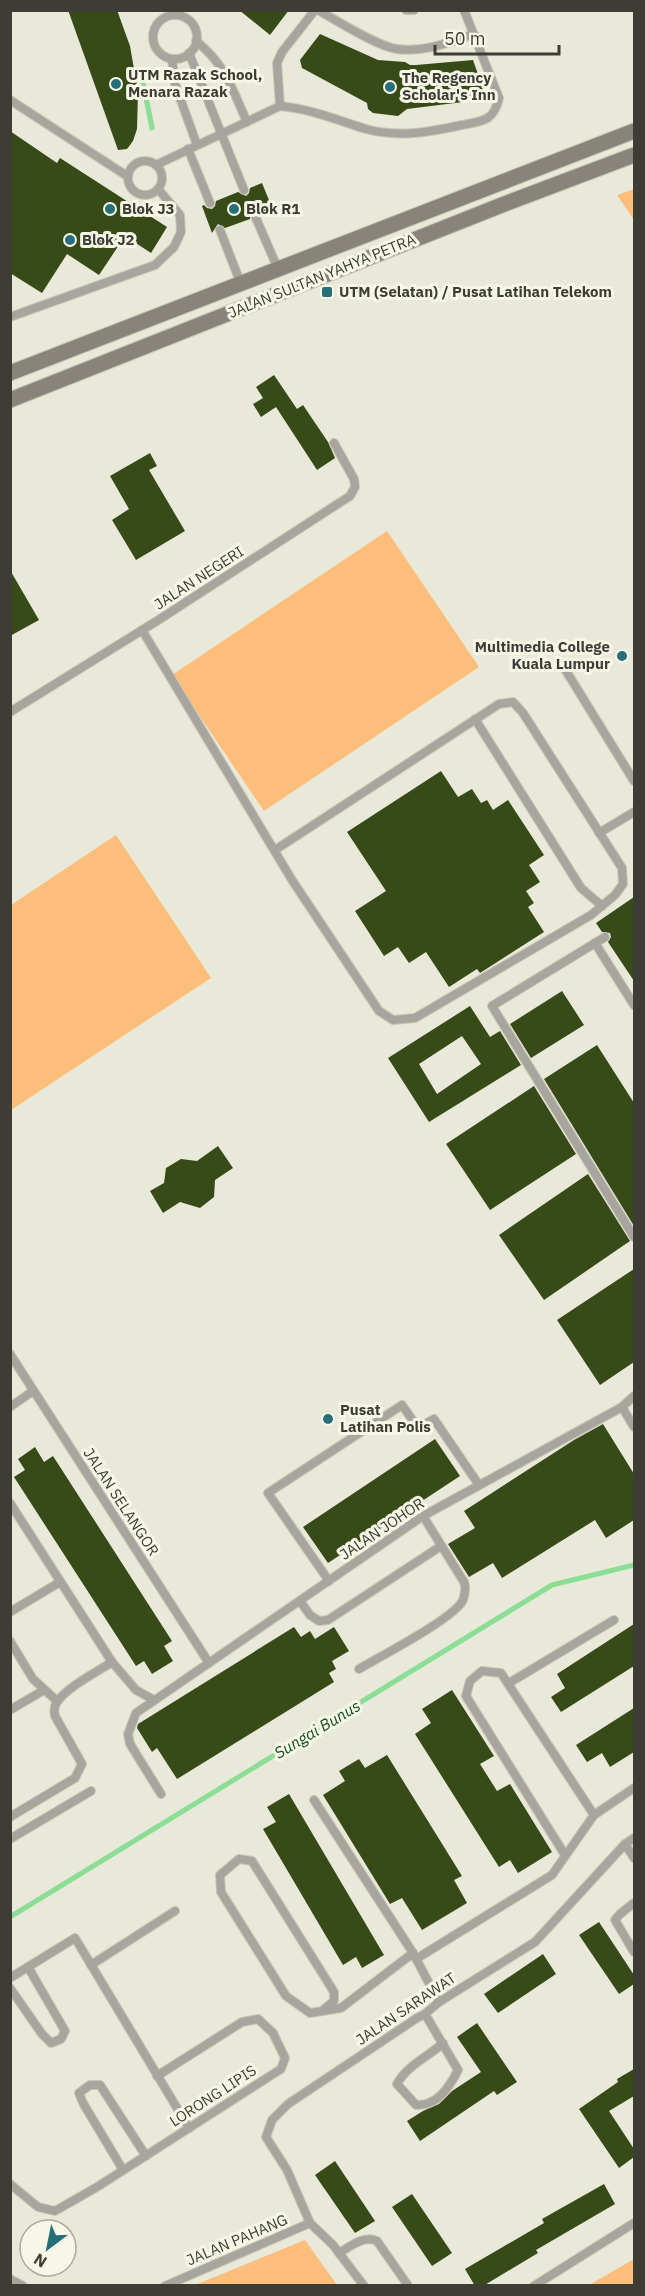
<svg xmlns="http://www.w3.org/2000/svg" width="645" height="2296" font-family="'IBM Plex Sans',sans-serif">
  <rect width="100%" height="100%" fill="#e9e9d9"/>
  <g fill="#fcbe7a">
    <polygon points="634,189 634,220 617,195"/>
    <polygon points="387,531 479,667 264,811 172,675"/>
    <polygon points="116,835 211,978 11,1110 11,905"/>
    <polygon points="305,2240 337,2285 195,2285"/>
    <polygon points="634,2259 634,2285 589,2285"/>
  </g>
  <polygon fill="#8cdd95" points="145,80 155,129 150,131 140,81"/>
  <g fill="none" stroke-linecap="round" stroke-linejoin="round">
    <polyline stroke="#8cdd95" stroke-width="5" points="10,1917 552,1585 634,1565"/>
  </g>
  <g fill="#374a18" fill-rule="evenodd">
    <polygon points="68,10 117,10 130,46 138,92 137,129 133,141 127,149 118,150"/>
    <polygon points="239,10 289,10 270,35"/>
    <polygon points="320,34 378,60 405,62 410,65 416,65 473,60 484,91 479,98 463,102 407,109 398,116 373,113 368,109 367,103 302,68 300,60"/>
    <polygon points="10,131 57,163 60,158 167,227 151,253 125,236 99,275 67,254 42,293 10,273"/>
    <polygon points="262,183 273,210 261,214 258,211 253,210 250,213 250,219 225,228 218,224 212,233 202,206 204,205 207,208 212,209 215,206 216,201 238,192 246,196 249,193 250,188"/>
    <polygon points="274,375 297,409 303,405 328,442 335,458 317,470 276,407 261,417 253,404 263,398 256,387"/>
    <polygon points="150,453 157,466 149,470 185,531 136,560 112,520 129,509 110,476"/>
    <polygon points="10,570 39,620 10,636"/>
    <polygon points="441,771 458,797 472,789 481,803 487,800 493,810 508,800 544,855 529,865 540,882 526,891 534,903 528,907 544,932 480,973 477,969 449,987 426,952 409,963 398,947 384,956 355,911 386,891 347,832"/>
    <polygon points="634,897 634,981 608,942 611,937 610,933 602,932 596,923"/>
    <polygon points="562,991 584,1025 531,1058 510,1024"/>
    <path d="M470,1006L490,1037L500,1031L521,1065L429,1122L388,1058ZM462,1036L481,1064L437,1094L419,1064Z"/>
    <polygon points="597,1045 634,1103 634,1226 544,1079"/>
    <polygon points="534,1086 576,1154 490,1210 446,1144"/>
    <polygon points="218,1146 233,1168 215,1180 214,1197 200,1208 180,1202 163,1213 150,1191 164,1183 166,1168 181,1159 197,1161"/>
    <polygon points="588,1174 630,1241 544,1300 499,1235"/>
    <polygon points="634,1269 634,1362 600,1385 557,1320"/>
    <polygon points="603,1424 634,1474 634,1520 606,1538 595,1520 502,1578 493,1563 469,1577 448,1544 475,1528 464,1511 574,1440"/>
    <polygon points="435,1439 460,1476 328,1563 303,1527"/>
    <polygon points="35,1447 44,1462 53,1456 172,1641 164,1646 173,1661 152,1674 144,1661 136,1666 14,1477 25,1470 18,1459"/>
    <polygon points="634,1624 634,1666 561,1712 551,1697 565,1688 557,1674"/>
    <polygon points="294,1627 301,1637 310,1631 315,1639 334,1627 349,1651 332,1661 336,1669 329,1673 334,1682 177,1779 157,1748 152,1752 137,1728 138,1724"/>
    <polygon points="452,1690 494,1756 480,1764 497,1791 510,1784 552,1852 518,1873 510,1860 499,1867 415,1734 431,1723 422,1709"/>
    <polygon points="634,1708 634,1752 610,1767 602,1753 587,1762 576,1745"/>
    <polygon points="387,1755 462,1876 454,1880 467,1903 422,1930 402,1898 390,1904 323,1795 345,1781 339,1771 359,1759 365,1768"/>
    <polygon points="289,1794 384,1955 362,1968 356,1957 343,1965 263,1829 276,1822 267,1807"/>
    <polygon points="599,1922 634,1975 634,1984 619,1994 579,1935"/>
    <polygon points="543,1954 556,1974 498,2013 484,1994"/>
    <polygon points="477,2023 517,2082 497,2095 494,2091 420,2141 407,2121 423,2111 439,2104 452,2091 481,2072 457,2037"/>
    <polygon points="634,2069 634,2096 609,2111 634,2149 634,2157 619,2168 579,2109 618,2082 617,2079"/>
    <polygon points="335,2161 375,2221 355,2233 315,2175"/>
    <polygon points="604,2184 615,2204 536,2250 538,2253 483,2286 475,2286 465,2269 544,2223 542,2219"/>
    <polygon points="412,2194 452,2253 432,2266 392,2207"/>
  </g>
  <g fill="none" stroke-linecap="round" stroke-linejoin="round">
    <g stroke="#c7c7b8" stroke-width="10">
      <g id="lane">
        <path d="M318,10C337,21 377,46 397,49C423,53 450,42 474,34"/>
        <polyline points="406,10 414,10"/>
        <circle cx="175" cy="37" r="22"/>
        <path d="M196,41C226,65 232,89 247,122"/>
        <polyline points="189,53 244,190"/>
        <polyline points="172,59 175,84 197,145"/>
        <polyline points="10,100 127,176"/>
        <polyline points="280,106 277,63 282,52 315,10"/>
        <polyline points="188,149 210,203"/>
        <circle cx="145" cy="178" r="17"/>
        <path d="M156,165L280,106C311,109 337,120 366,129C399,138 430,132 462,125C483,121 494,121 499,98L464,10"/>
        <polyline points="255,216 278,269"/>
        <polyline points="220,230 241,284"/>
        <polyline points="10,317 155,265 174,247 181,232 180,215 158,189"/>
        <polyline points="142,630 292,880 379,1011 393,1020 415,1018 591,915 615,895 623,884 622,868 523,713 513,702 499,704 275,850"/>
        <polyline points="563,666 634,781"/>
        <polyline points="10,712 160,619 350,496 355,487 354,479 334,443"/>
        <polyline points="475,719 581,888 602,906"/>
        <polyline points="599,833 634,812"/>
        <polyline points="605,937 492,1006 634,1237"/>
        <polyline points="595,943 634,1005"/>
        <polyline points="10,1354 209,1663"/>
        <polyline points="10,1407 33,1391"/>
        <polyline points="622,1407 634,1427"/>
        <polyline points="10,1503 112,1662 136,1690 154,1700"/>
        <polyline points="329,1581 268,1493 402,1405 418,1428 434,1419 479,1485"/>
        <polyline points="300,1601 310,1615 319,1621 328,1620 441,1546"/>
        <polyline points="10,1612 60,1582"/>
        <polyline points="10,1641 33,1679 57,1701"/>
        <path d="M359,1669C379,1657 455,1618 463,1600C465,1594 466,1587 464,1582L423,1516"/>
        <polyline points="509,1683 614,1620"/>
        <polyline points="10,1710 44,1690"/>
        <polyline points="161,1794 130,1744 128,1734 136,1713 423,1516 622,1407 634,1396"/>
        <polyline points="314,1800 413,1953 439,2002"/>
        <path d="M10,1817L75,1778L82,1764L55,1716C54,1711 54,1706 57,1702C67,1687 97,1672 112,1662"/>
        <polyline points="10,1839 91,1791"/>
        <polyline points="625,1844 634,1858"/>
        <polyline points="565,1855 466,1696 470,1681 482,1671 501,1673 594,1815"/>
        <polyline points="634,1903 620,1914 615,1920 634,1952"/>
        <polyline points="416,1959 552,1875 594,1815 634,1788"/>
        <polyline points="91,1965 175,1911"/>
        <polyline points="10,1978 75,1938 189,2128"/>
        <polyline points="10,1988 42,2034 51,2043 61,2039 65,2031 28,1967"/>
        <polyline points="323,2010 334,2001 334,1992 252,1861 239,1859 220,1875 221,1892 286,1996 310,2013 341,2008 413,1953"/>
        <path d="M425,2014L458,2070C449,2088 437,2106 416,2105L397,2084C406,2066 428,2057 443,2043"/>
        <polyline points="123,2170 83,2103 79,2093 90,2085 100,2085 146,2156"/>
        <polyline points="10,2184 38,2207 55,2211 97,2187 281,2069 285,2058 273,2033 258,2019 242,2022 157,2076"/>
        <polyline points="310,2223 287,2170 266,2137 272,2120 288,2104 417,2018 425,2014 439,2002 535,1942 625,1844 634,1838"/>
        <path d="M339,2253C351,2246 364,2235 377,2241L407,2284"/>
        <polyline points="10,2279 23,2286"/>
        <polyline points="165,2286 310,2223 333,2245 364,2286"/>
        <polyline points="534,2286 634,2223"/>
      </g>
    </g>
    <g stroke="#c7c7b8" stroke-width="17">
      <g id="secondary">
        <polyline points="10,373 634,131"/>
        <polyline points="10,400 507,203 634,155"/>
      </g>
    </g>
    <use href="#lane" stroke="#a8a59e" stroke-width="8"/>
    <use href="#secondary" stroke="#89847b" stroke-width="15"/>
  </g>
  <g fill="#266f78" stroke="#f6f7e6" stroke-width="2">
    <circle cx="116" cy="84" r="6"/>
    <circle cx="390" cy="87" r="6"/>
    <circle cx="110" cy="209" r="6"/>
    <circle cx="234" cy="209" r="6"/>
    <circle cx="70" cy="240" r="6"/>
    <rect x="321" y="286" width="12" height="12" rx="3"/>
    <circle cx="622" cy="656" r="6"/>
    <circle cx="328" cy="1419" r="6"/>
  </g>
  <g text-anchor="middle" stroke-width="6" stroke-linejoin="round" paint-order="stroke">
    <g font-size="15" font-weight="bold" fill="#3d3d36" stroke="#f6f7e6" text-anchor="start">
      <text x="128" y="80">UTM Razak School,<tspan x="128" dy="17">Menara Razak</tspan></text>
      <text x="402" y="83">The Regency<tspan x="402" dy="17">Scholar's Inn</tspan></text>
      <text x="122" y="214">Blok J3</text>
      <text x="246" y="214">Blok R1</text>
      <text x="82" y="245">Blok J2</text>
      <text x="339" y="297">UTM (Selatan) / Pusat Latihan Telekom</text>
      <text x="610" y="652" text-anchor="end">Multimedia College<tspan x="610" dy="17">Kuala Lumpur</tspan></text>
      <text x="340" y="1415">Pusat<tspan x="340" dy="17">Latihan Polis</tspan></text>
    </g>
    <g font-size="15" fill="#3d3d36" stroke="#f6f7e6">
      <text transform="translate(322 276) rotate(-22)" y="5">JALAN SULTAN YAHYA PETRA</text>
      <text transform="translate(199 578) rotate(-33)" y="5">JALAN NEGERI</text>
      <text transform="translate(121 1502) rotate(57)" y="5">JALAN SELANGOR</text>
      <text transform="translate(382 1529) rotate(-34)" y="5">JALAN JOHOR</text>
      <text transform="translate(406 2009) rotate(-34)" y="5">JALAN SARAWAT</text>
      <text transform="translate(213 2096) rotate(-33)" y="5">LORONG LIPIS</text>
      <text transform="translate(237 2240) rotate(-23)" y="5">JALAN PAHANG</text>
    </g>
    <g font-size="16" font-style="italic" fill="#134d1f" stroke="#f6f7e6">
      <text transform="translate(317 1729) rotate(-31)" y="6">Sungai Bunus</text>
    </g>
  </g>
  <rect width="645" height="2296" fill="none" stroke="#3d3d36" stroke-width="24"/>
  <g transform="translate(48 2248) rotate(212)"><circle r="28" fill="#f6f7e6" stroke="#acada0" stroke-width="1.5"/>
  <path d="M0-4.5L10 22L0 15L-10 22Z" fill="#266f78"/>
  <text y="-9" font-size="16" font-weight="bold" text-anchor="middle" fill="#3d3d36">N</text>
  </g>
  <path d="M435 45v9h124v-9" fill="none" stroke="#3d3d36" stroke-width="3"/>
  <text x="444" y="45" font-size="18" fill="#3d3d36" stroke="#f6f7e6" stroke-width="4.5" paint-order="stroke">50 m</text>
</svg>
